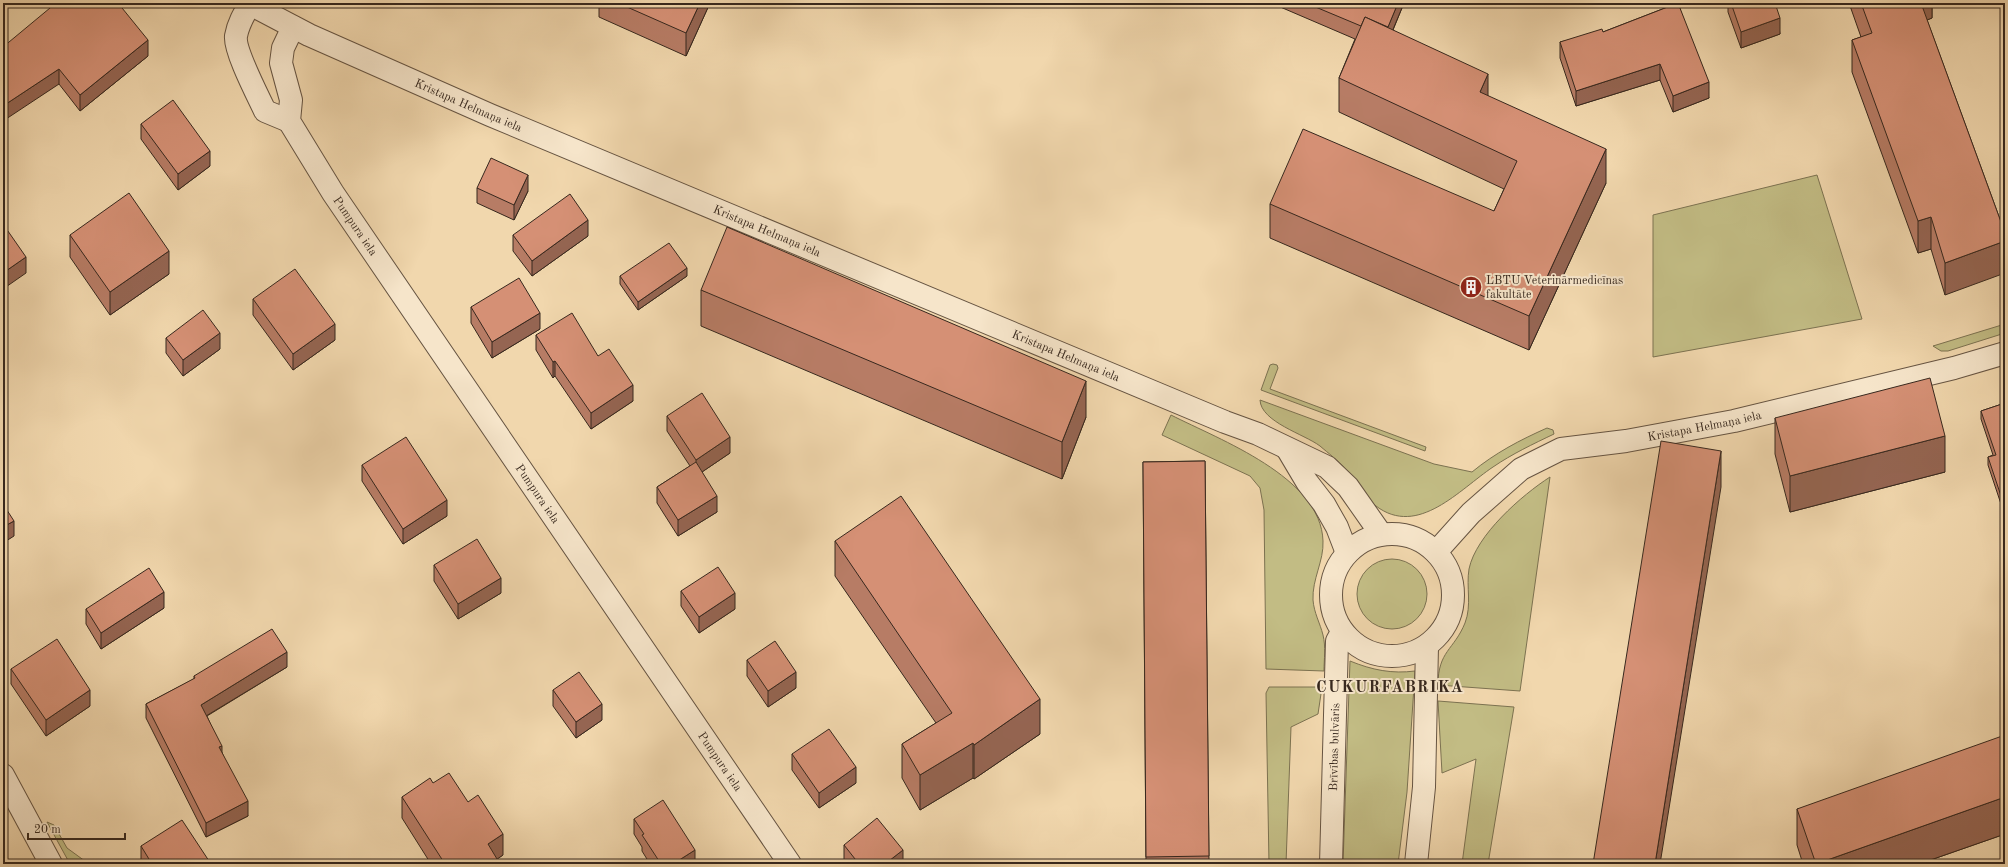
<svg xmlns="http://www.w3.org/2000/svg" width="2008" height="867" font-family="'Old Standard TT',serif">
  <rect width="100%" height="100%" fill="#f1d7ad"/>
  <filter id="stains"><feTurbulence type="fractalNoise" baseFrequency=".005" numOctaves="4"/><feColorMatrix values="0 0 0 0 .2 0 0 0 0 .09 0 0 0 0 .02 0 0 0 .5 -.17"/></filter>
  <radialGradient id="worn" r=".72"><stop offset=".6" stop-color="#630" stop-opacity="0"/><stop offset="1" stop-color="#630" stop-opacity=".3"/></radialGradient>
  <g fill="#c2bc84" stroke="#7c7251">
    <polygon points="1817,175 1862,319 1653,357 1653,215"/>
    <polygon points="2005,324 2005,333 1948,351 1941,351 1933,346"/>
    <polygon points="1273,364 1277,365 1278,368 1270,389 1426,447 1425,451 1261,390 1270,365"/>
    <path d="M1260,400L1434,464L1472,472C1495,453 1520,440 1547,428L1553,430L1554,434C1533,444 1512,454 1493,467C1460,489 1418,538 1376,506C1364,496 1355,481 1345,469C1339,461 1328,453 1320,446C1304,434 1261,422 1260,400Z"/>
    <path d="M1171,415C1220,440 1321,477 1323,541C1324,561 1312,579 1313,600C1314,613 1320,623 1323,635C1326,647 1324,659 1324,671L1266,669L1264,510L1260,488L1250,476L1162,435Z"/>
    <path d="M1550,477L1520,691L1438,685C1438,651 1454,650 1465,623C1472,605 1466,587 1469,569C1476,535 1522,495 1550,477Z"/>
    <circle cx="1392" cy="594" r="35"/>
    <path d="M1350,661C1372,670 1392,674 1415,671L1407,792L1398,864H1343Z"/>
    <polygon points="1269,687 1322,687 1318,714 1291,727 1286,864 1269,864 1266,693"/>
    <polygon points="1438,701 1514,707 1488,864 1462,864 1476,759 1442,773"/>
    <polygon points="47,822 54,825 67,848 89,864 70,864"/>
  </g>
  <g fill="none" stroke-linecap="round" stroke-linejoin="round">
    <g stroke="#665442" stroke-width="24">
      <g id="minor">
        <path id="s1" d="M248,3L309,35L490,115L1225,422L1258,434L1327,467L1348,487L1381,534"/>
        <path d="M250,4C244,14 238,24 236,36C234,50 258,96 265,111L289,121"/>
        <path id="s2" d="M293,27L283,48L281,63L291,100L289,121L333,193L790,864"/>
        <polyline points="1288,450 1307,482 1324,504 1337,527 1347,553"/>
        <circle cx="1392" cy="595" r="61"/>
        <path id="s3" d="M1436,552L1471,513L1521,469L1561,449L1626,441L1734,421L1954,368L2005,353"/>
        <polyline points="3,775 51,864"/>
        <path id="s4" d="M1331,864L1337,641L1342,632"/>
        <polyline points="1416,864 1424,787 1427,646"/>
      </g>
    </g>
    <use href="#minor" stroke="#f6e5ca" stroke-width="22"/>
  </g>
  <g fill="#b77c65" stroke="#37281e">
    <polygon points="599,3 710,3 686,56 599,17"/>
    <polygon points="1271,3 1404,3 1393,30 1488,96 1606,183 1529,350 1270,238 1270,204 1494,211 1504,189 1339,112 1339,78 1355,39"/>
    <polygon points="1678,3 1709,98 1673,112 1660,80 1576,106 1560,58 1560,42 1603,32"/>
    <polygon points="1728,3 1775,3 1780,34 1741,48 1728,12"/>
    <polygon points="1849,3 1932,3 1932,18 1927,20 2005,233 1945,295 1931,249 1918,253 1852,72 1852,40 1861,37"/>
    <polygon points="3,47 148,56 80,111 59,84"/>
    <polygon points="141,124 210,166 178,190 141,139"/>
    <polygon points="477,188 528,191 514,220 477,203"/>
    <polygon points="70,235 169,274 110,315 70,257"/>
    <polygon points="513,235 588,236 532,276 513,251"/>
    <polygon points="620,276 687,276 638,310 620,284"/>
    <polygon points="701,290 1086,417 1062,479 701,326"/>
    <polygon points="253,299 335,340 293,370 253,315"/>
    <polygon points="471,307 540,329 492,358 471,323"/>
    <polygon points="536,335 598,356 633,401 591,429 555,376 553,378 536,350"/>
    <polygon points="166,338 220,349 183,376 166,353"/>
    <polygon points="2005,403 2005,516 1988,465 1988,457 1993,455 1981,419 1981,411"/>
    <polygon points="667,416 730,453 702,472 717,512 678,536 657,503 657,487 690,466 667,431"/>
    <polygon points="1775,418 1945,472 1790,512 1775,454"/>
    <polygon points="1205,461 1209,864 1146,864 1143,462"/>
    <polygon points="362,465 447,516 403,544 362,481"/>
    <polygon points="835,541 1040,734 974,779 973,778 920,810 902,778 902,744 936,723 835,576"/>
    <polygon points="434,565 501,593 458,619 434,581"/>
    <polygon points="681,591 735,609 699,633 681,606"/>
    <polygon points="164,608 101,649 86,624 86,609"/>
    <polygon points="747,660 796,688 768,707 747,676"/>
    <polygon points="287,667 207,716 248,816 206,837 146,718 146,704 194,679 194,676"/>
    <polygon points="11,669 90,706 46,736 11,684"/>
    <polygon points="553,690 602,720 576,738 553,706"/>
    <polygon points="792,754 856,783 819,808 792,770"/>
    <polygon points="433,783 503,855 497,859 500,864 431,864 402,818 402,797"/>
    <polygon points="1797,809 2005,834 1919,864 1803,864 1797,845"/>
    <polygon points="634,819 695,864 650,864 642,851 642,847 634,834"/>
    <polygon points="844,845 903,864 847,864 844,860"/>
    <polygon points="141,846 211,864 142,864 141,862"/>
  </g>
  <g fill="#956552" stroke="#37281e">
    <polygon points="700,3 710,3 686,56 686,33"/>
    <polygon points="1398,3 1404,3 1384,51 1384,36"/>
    <polygon points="1917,3 1932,3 1932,18 1917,24"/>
    <polygon points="1780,18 1780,34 1741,48 1741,32"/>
    <polygon points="148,40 148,56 80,111 80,95"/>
    <polygon points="1660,64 1660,80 1576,106 1576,91"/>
    <polygon points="59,69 59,84 3,121 3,106"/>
    <polygon points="1488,74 1488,108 1480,92"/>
    <polygon points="1709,82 1709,98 1673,112 1673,96"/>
    <polygon points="1606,149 1606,183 1529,350 1529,316"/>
    <polygon points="210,151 210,166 178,190 178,174"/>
    <polygon points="528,175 528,191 514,220 514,205"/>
    <polygon points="1931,217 1931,249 1918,253 1918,221"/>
    <polygon points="588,220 588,236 532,276 532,261"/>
    <polygon points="2005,241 2005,273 1945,295 1945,263"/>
    <polygon points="169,251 169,274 110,315 110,292"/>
    <polygon points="26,257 26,273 3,289 3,273"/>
    <polygon points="687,268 687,276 638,310 638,302"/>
    <polygon points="540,313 540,329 492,358 492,342"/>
    <polygon points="335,324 335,340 293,370 293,354"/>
    <polygon points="220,333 220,349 183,376 183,360"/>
    <polygon points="555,361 555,376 553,378 553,362"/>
    <polygon points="1086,381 1086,417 1062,479 1062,442"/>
    <polygon points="633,385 633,401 591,429 591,413"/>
    <polygon points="1945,436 1945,472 1790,512 1790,476"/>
    <polygon points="730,437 730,453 696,476 696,460"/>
    <polygon points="1721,451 1721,487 1660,864 1655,864"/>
    <polygon points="717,496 717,512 678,536 678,520"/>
    <polygon points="447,500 447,516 403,544 403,529"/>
    <polygon points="14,521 14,536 3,543 3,527"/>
    <polygon points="501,578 501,593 458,619 458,604"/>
    <polygon points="164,592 164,608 101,649 101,633"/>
    <polygon points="735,593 735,609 699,633 699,617"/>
    <polygon points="287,652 287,667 201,719 201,705"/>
    <polygon points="796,672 796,688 768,707 768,691"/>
    <polygon points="90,690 90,706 46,736 46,720"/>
    <polygon points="1040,699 1040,734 974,779 974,745"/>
    <polygon points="602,704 602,720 576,738 576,722"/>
    <polygon points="973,743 973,778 920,810 920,775"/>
    <polygon points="222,746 222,760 219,747"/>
    <polygon points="856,767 856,783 819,808 819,793"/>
    <polygon points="2005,797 2005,834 1919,864 1816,864"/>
    <polygon points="248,801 248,816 206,837 206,823"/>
    <polygon points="503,834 503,855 490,864 488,844"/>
    <polygon points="695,850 695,864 673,864"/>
    <polygon points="903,850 903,864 885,864"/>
  </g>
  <g fill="#d59075" stroke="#37281e">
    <polygon points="56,3 118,3 148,40 80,95 59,69 3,106 3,47"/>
    <polygon points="618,3 700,3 686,33"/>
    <polygon points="1306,3 1398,3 1388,27 1365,17 1361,26"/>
    <polygon points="1678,3 1709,82 1673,96 1660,64 1576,91 1560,42 1602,29 1603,32"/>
    <polygon points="1731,3 1775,3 1780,18 1741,32"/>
    <polygon points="1861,3 1921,3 2005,233 2005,241 1945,263 1931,217 1918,221 1852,40 1872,33"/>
    <polygon points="1365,17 1488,74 1480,92 1606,149 1529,316 1270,204 1303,129 1494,211 1517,161 1339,78"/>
    <polygon points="173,100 210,151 178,174 141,124"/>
    <polygon points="491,158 528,175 514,205 477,188"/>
    <polygon points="129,193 169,251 110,292 70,235"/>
    <polygon points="570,194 588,220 532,261 513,235"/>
    <polygon points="3,224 26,257 3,273"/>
    <polygon points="727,227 1086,381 1062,442 701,290"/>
    <polygon points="669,243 687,268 638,302 620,276"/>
    <polygon points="295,269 335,324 293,354 253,299"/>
    <polygon points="519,278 540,313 492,342 471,307"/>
    <polygon points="203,310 220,333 183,360 166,338"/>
    <polygon points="572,313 598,356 609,349 633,385 591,413 555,361 553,362 536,335"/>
    <polygon points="1930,378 1945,436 1790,476 1775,418"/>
    <polygon points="702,393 730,437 696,460 667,416"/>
    <polygon points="2005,403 2005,508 1988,457 1996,455 1981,411"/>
    <polygon points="406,437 447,500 403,529 362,465"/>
    <polygon points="1661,441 1721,451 1655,864 1593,864"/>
    <polygon points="1205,461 1209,856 1146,857 1143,462"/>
    <polygon points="696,462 717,496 678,520 657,487"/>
    <polygon points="901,496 1040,699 974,745 973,743 920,775 902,744 952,713 835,541"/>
    <polygon points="3,504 14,521 3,527"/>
    <polygon points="477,539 501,578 458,604 434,565"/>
    <polygon points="718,567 735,593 699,617 681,591"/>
    <polygon points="149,568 164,592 101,633 86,609"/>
    <polygon points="272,629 287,652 201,705 222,746 219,747 248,801 206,823 146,704 195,678 194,676"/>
    <polygon points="57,639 90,690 46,720 11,669"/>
    <polygon points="775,641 796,672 768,691 747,660"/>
    <polygon points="579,672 602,704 576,722 553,690"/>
    <polygon points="829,729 856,767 819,793 792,754"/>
    <polygon points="2005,735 2005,797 1816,864 1797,809"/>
    <polygon points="449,773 468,802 478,795 503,834 488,844 500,864 462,864 461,862 458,864 445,864 402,797 430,778 433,783"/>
    <polygon points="663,800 695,850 673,864 661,864 642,835 644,834 634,819"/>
    <polygon points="877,818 903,850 885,864 859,864 844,845"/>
    <polygon points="182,820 211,864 152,864 141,846"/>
  </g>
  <defs>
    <g id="building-disc" transform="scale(1.15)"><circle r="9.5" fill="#8f2418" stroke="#f6e5ca"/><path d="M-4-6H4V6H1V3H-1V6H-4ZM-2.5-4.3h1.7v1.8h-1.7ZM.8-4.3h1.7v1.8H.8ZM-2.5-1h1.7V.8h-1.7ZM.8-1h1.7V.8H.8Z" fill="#fff"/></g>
  </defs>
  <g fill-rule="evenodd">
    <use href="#building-disc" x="1471" y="287"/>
  </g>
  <g text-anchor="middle" stroke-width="4" stroke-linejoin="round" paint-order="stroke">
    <g font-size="12" fill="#37281e" stroke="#f6e5ca">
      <text dy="4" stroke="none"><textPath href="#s1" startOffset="243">Kristapa Helmaņa iela</textPath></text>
      <text dy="4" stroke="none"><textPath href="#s2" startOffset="222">Pumpura iela</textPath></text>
      <text dy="4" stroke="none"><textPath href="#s1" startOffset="567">Kristapa Helmaņa iela</textPath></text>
      <text dy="4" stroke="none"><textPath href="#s1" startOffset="891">Kristapa Helmaņa iela</textPath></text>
      <text dy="4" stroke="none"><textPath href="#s3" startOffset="309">Kristapa Helmaņa iela</textPath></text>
      <text dy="4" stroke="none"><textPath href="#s2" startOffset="546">Pumpura iela</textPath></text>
      <text dy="4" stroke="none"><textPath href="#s4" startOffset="117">Brīvības bulvāris</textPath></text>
      <text dy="4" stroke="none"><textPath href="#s2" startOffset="870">Pumpura iela</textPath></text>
    </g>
    <g font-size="12" fill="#37281e" stroke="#f6e5ca" text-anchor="start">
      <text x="1486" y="284">LBTU Veterinārmedicīnas<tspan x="1486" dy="14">fakultāte</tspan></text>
    </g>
    <g font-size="16" font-weight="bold" letter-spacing="1" fill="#37281e" stroke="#f6e5ca">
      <text x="1390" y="692">CUKURFABRIKA</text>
    </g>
  </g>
  <rect width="2008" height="867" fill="none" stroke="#f1d7ad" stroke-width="16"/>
  <rect x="4" y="4" width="2000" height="859" fill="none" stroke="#37281e" stroke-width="2"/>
  <rect x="8" y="8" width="1992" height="851" fill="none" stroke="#37281e"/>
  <path d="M28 833v6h97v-6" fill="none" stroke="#37281e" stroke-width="2"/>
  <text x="34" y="833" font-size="12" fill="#37281e" stroke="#f6e5ca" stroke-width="3" paint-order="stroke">20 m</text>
  <rect width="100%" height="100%" filter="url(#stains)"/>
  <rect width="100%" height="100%" fill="url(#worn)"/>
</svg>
